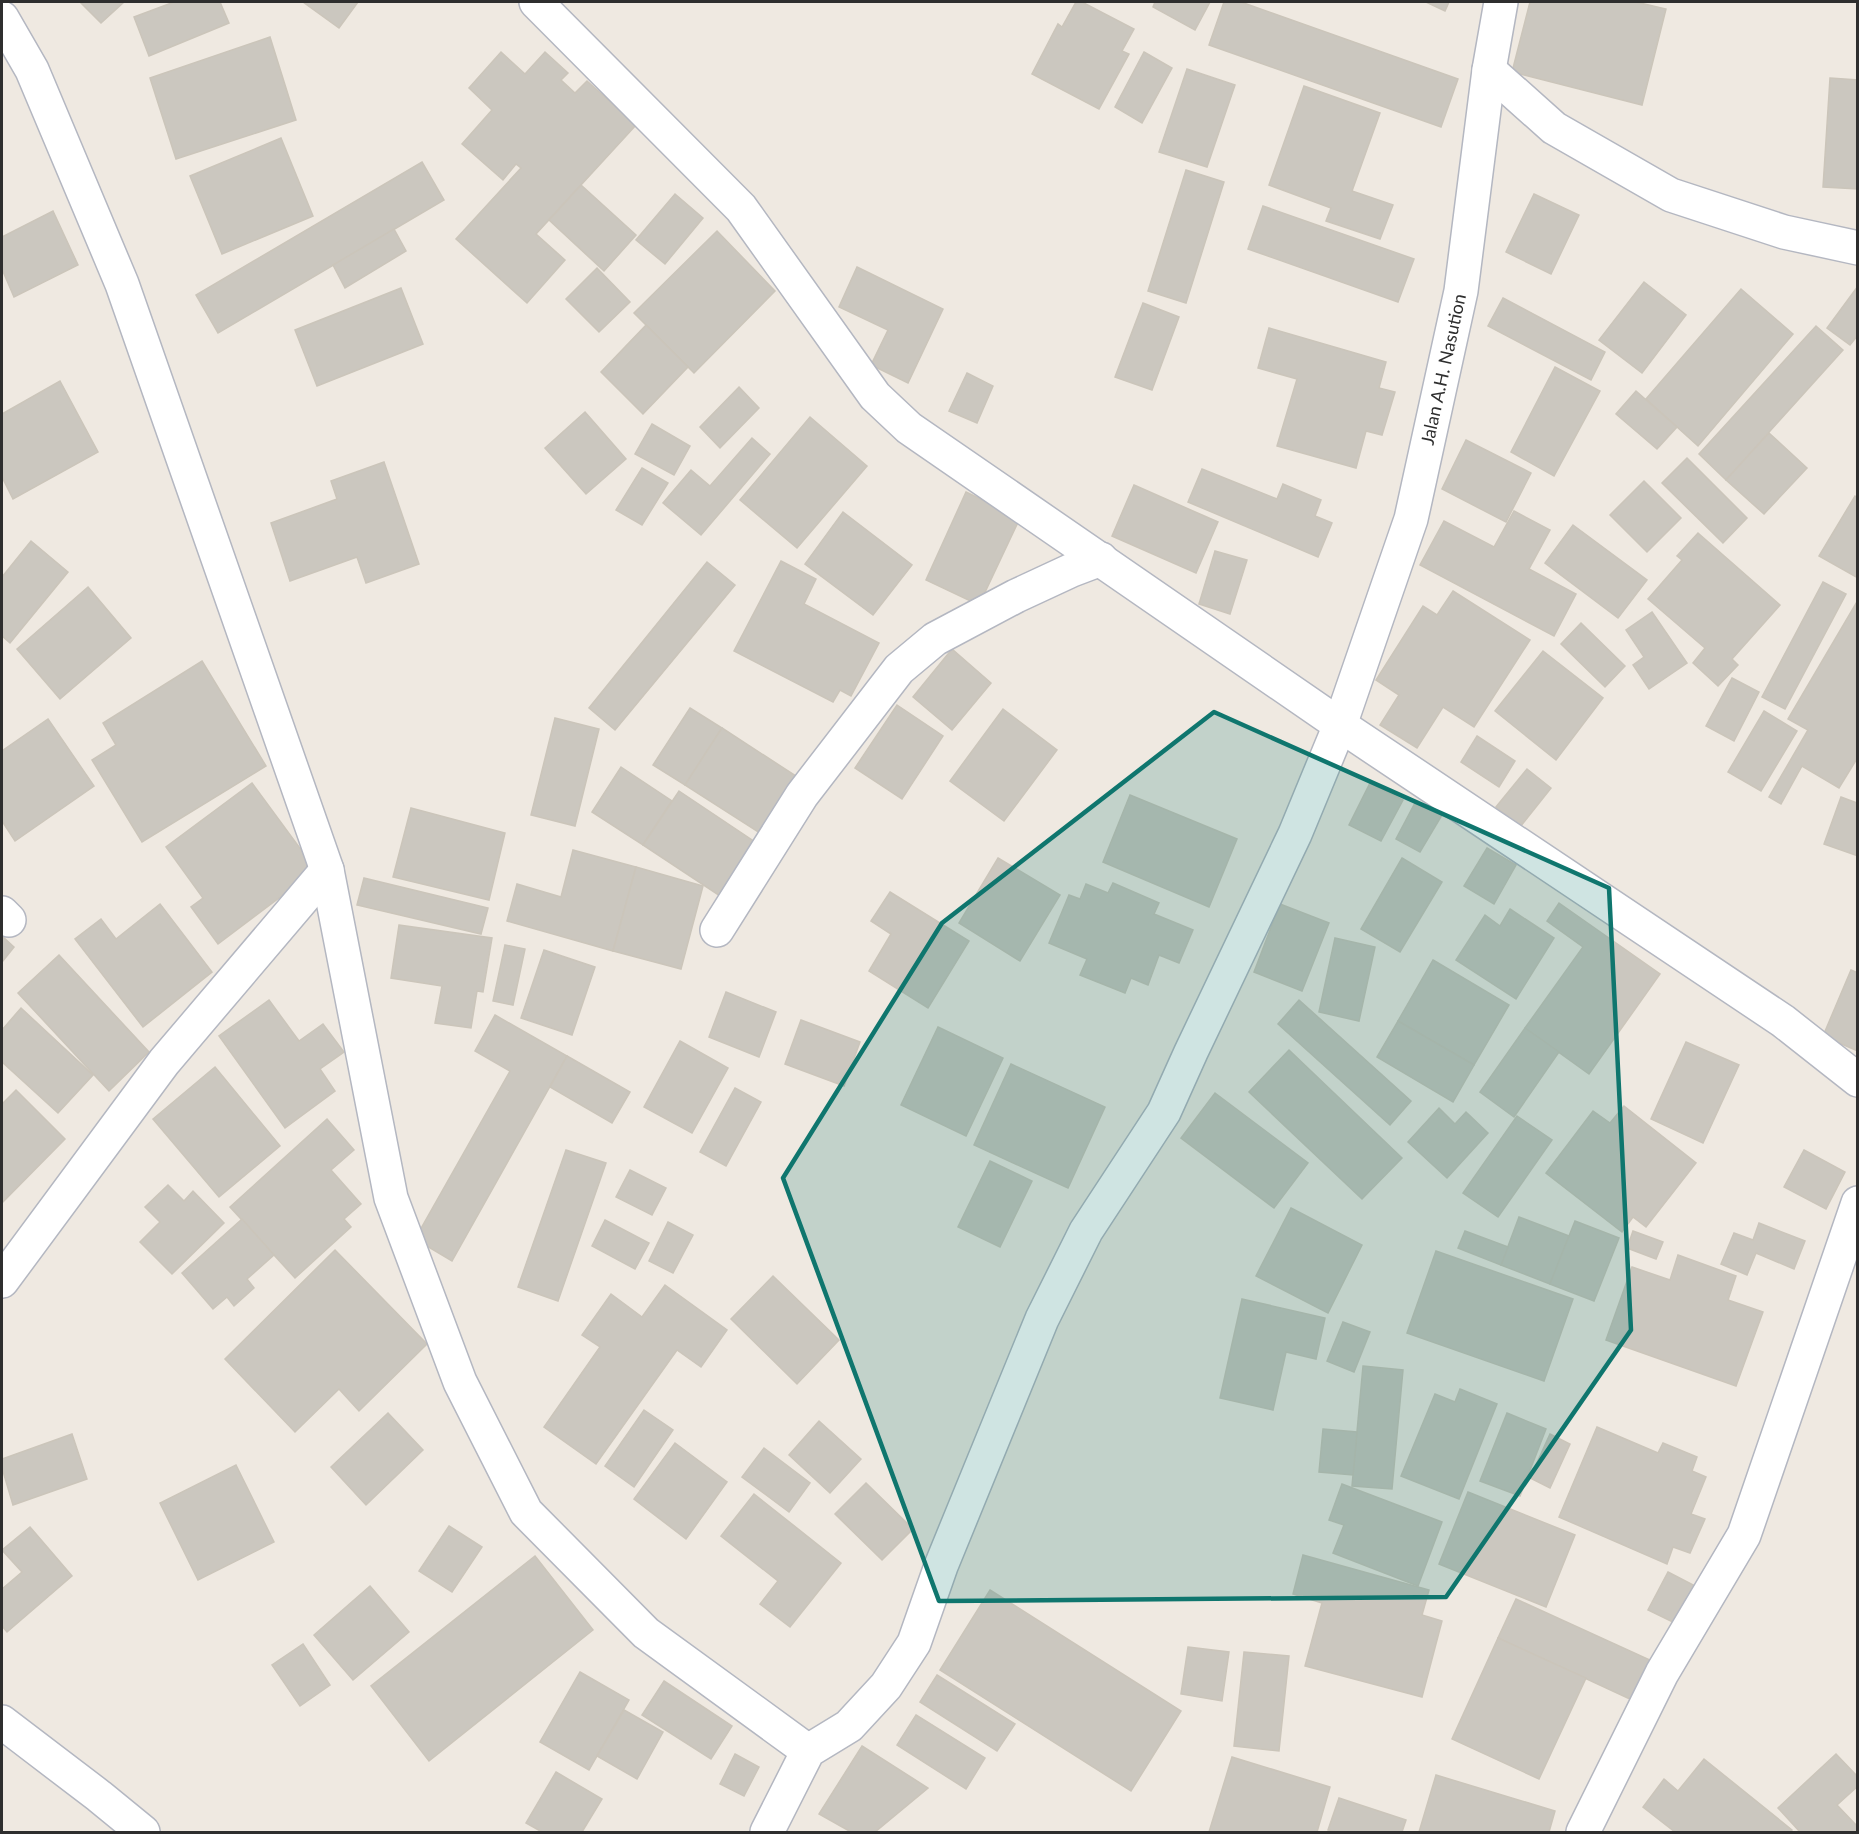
<svg xmlns="http://www.w3.org/2000/svg" width="1859" height="1834" font-family="Lato,sans-serif">
  <rect width="100%" height="100%" fill="#efe9e1"/>
  <g fill="#cbc7bf" stroke="#cbc5ba" stroke-width="1.5">
    <polygon points="80,2 124,2 101,23"/>
    <polygon points="174,2 220,2 229,23 149,56 134,17"/>
    <polygon points="303,2 358,2 339,28"/>
    <polygon points="1076,2 1082,2 1134,29 1122,51 1129,54 1099,109 1032,74 1058,24 1062,27"/>
    <polygon points="1155,2 1210,2 1195,30 1153,7"/>
    <polygon points="1224,2 1241,2 1458,79 1441,127 1209,45"/>
    <polygon points="1426,2 1449,2 1445,11"/>
    <polygon points="1530,2 1636,2 1666,9 1642,105 1512,72"/>
    <polygon points="270,37 296,120 176,159 150,78"/>
    <polygon points="501,52 525,74 545,52 568,73 561,80 575,93 587,81 636,125 536,234 565,260 527,303 456,239 521,168 516,164 503,180 462,144 492,110 469,88"/>
    <polygon points="1144,52 1172,68 1142,123 1115,107"/>
    <polygon points="1187,69 1235,85 1207,167 1159,152"/>
    <polygon points="1830,78 1858,80 1858,189 1823,187"/>
    <polygon points="1304,86 1380,113 1352,191 1393,205 1380,239 1326,221 1331,208 1269,185"/>
    <polygon points="281,138 313,216 222,254 190,176"/>
    <polygon points="422,162 444,200 218,333 196,295"/>
    <polygon points="1186,170 1224,182 1186,303 1148,291"/>
    <polygon points="581,185 636,235 604,271 549,220"/>
    <polygon points="675,194 703,218 665,264 636,240"/>
    <polygon points="1534,194 1579,215 1551,274 1506,252"/>
    <polygon points="1263,206 1414,259 1398,302 1248,249"/>
    <polygon points="53,211 78,265 14,297 2,269 2,237"/>
    <polygon points="394,229 406,251 345,288 333,265"/>
    <polygon points="717,231 775,291 694,373 634,313"/>
    <polygon points="857,267 943,309 908,383 871,365 888,330 839,307"/>
    <polygon points="597,268 630,302 599,332 566,299"/>
    <polygon points="1644,282 1686,315 1642,373 1599,340"/>
    <polygon points="1858,286 1858,335 1850,345 1827,328"/>
    <polygon points="401,288 423,344 317,386 295,330"/>
    <polygon points="1741,289 1793,334 1698,446 1646,399"/>
    <polygon points="1503,298 1605,352 1591,380 1488,326"/>
    <polygon points="1143,303 1179,317 1152,390 1115,377"/>
    <polygon points="646,325 688,367 643,414 601,372"/>
    <polygon points="1816,326 1843,350 1726,480 1699,454"/>
    <polygon points="1269,328 1386,362 1379,388 1395,392 1382,435 1366,431 1356,468 1277,446 1297,379 1258,368"/>
    <polygon points="1555,367 1600,391 1554,476 1511,452"/>
    <polygon points="967,373 993,386 977,423 949,411"/>
    <polygon points="60,381 98,452 13,499 2,477 2,414"/>
    <polygon points="739,387 759,408 720,448 700,427"/>
    <polygon points="1636,391 1677,427 1657,449 1616,414"/>
    <polygon points="585,412 626,459 586,494 545,448"/>
    <polygon points="810,417 867,466 797,548 740,500"/>
    <polygon points="652,424 690,446 674,475 635,454"/>
    <polygon points="1769,433 1807,468 1764,514 1726,480"/>
    <polygon points="752,438 770,454 701,535 663,503 691,470 710,486"/>
    <polygon points="1466,440 1531,473 1506,522 1442,489"/>
    <polygon points="1687,458 1747,518 1723,543 1662,483"/>
    <polygon points="384,462 419,564 366,583 357,557 290,581 271,523 337,499 331,481"/>
    <polygon points="642,468 668,483 642,525 616,510"/>
    <polygon points="1202,469 1277,499 1283,484 1321,500 1315,516 1332,523 1318,557 1188,502"/>
    <polygon points="1644,481 1681,518 1647,552 1610,515"/>
    <polygon points="1134,485 1218,522 1196,573 1112,536"/>
    <polygon points="966,492 1020,518 979,605 926,580"/>
    <polygon points="1855,496 1858,498 1858,578 1819,556"/>
    <polygon points="1514,511 1550,530 1529,569 1576,594 1554,636 1420,565 1444,521 1494,547"/>
    <polygon points="843,512 912,565 873,615 805,564"/>
    <polygon points="1573,525 1647,580 1618,618 1545,563"/>
    <polygon points="1698,533 1780,605 1732,659 1738,665 1718,686 1693,663 1705,648 1648,599 1682,560 1677,556"/>
    <polygon points="31,541 68,572 10,643 2,636 2,577"/>
    <polygon points="1215,551 1247,560 1230,614 1199,604"/>
    <polygon points="781,561 816,579 804,604 879,643 851,696 840,690 833,702 734,651"/>
    <polygon points="707,562 735,585 615,730 589,708"/>
    <polygon points="1823,582 1846,594 1785,709 1762,697"/>
    <polygon points="88,587 131,638 60,699 17,649"/>
    <polygon points="1453,591 1530,640 1474,727 1443,707 1417,748 1380,725 1399,695 1376,680 1423,606 1437,615"/>
    <polygon points="1858,600 1858,757 1839,788 1802,766 1781,804 1769,797 1808,730 1788,719"/>
    <polygon points="1652,612 1687,663 1649,689 1633,665 1644,657 1626,630"/>
    <polygon points="1581,623 1625,666 1605,687 1561,644"/>
    <polygon points="952,649 991,683 952,730 913,697"/>
    <polygon points="1543,651 1603,698 1556,760 1495,711"/>
    <polygon points="202,661 266,766 142,842 92,760 116,745 103,723"/>
    <polygon points="1732,678 1759,692 1734,741 1706,726"/>
    <polygon points="897,705 943,736 902,799 855,768"/>
    <polygon points="690,708 722,728 685,785 653,765"/>
    <polygon points="1003,709 1057,750 1004,821 950,781"/>
    <polygon points="1764,711 1797,731 1761,791 1728,772"/>
    <polygon points="555,718 599,729 575,826 531,815"/>
    <polygon points="48,719 94,786 15,841 2,821 2,751"/>
    <polygon points="722,728 799,778 763,835 685,785"/>
    <polygon points="1477,736 1515,761 1499,787 1461,762"/>
    <polygon points="621,767 672,801 643,845 592,812"/>
    <polygon points="1527,769 1551,788 1520,827 1496,807"/>
    <polygon points="252,783 316,870 218,944 191,907 203,898 166,847"/>
    <polygon points="1370,783 1403,800 1381,841 1349,825"/>
    <polygon points="679,791 755,842 720,896 643,845"/>
    <polygon points="1130,795 1237,839 1209,907 1103,862"/>
    <polygon points="1841,797 1857,803 1858,801 1858,856 1824,844"/>
    <polygon points="1416,801 1442,815 1420,852 1396,839"/>
    <polygon points="411,808 505,833 489,900 393,877"/>
    <polygon points="1487,848 1516,865 1494,904 1464,886"/>
    <polygon points="573,850 636,867 613,951 507,921 517,884 561,897"/>
    <polygon points="998,858 1060,895 1020,961 959,923"/>
    <polygon points="1402,858 1442,882 1400,952 1361,929"/>
    <polygon points="636,867 703,886 681,969 613,951"/>
    <polygon points="364,878 488,908 481,934 357,905"/>
    <polygon points="1113,883 1159,903 1154,914 1193,930 1179,963 1159,955 1148,985 1131,978 1125,993 1080,975 1087,959 1049,943 1069,895 1080,899 1086,884 1108,893"/>
    <polygon points="890,892 969,941 928,1008 869,971 891,934 871,921"/>
    <polygon points="1559,903 1660,974 1589,1074 1525,1028 1583,947 1547,921"/>
    <polygon points="160,904 212,972 143,1027 75,939 101,919 116,939"/>
    <polygon points="1280,904 1329,923 1302,991 1254,972"/>
    <polygon points="1510,909 1554,938 1516,999 1456,960 1485,915 1500,926"/>
    <polygon points="399,925 492,938 483,992 477,991 471,1028 435,1023 442,986 391,978"/>
    <polygon points="2,936 14,947 2,962"/>
    <polygon points="1335,938 1375,947 1359,1021 1319,1012"/>
    <polygon points="505,945 525,949 513,1005 493,1001"/>
    <polygon points="544,950 595,967 572,1035 521,1018"/>
    <polygon points="59,955 149,1052 109,1091 18,993"/>
    <polygon points="1433,960 1509,1005 1474,1065 1398,1021"/>
    <polygon points="1851,970 1858,973 1858,1051 1823,1036"/>
    <polygon points="726,992 776,1012 759,1057 709,1037"/>
    <polygon points="269,1000 299,1041 323,1024 344,1052 320,1069 335,1091 285,1128 219,1036"/>
    <polygon points="1299,1000 1411,1101 1390,1125 1278,1024"/>
    <polygon points="21,1008 93,1075 58,1113 2,1062 2,1030"/>
    <polygon points="495,1015 567,1056 452,1261 415,1239 510,1071 475,1051"/>
    <polygon points="801,1020 860,1042 844,1086 785,1064"/>
    <polygon points="1398,1021 1474,1065 1453,1102 1377,1057"/>
    <polygon points="938,1027 1003,1058 966,1136 901,1105"/>
    <polygon points="1525,1028 1559,1052 1514,1117 1480,1092"/>
    <polygon points="680,1041 728,1068 692,1133 644,1107"/>
    <polygon points="1686,1042 1739,1065 1703,1143 1651,1119"/>
    <polygon points="1289,1050 1402,1158 1362,1199 1249,1092"/>
    <polygon points="567,1056 630,1092 612,1123 550,1087"/>
    <polygon points="1011,1064 1105,1107 1068,1188 974,1145"/>
    <polygon points="215,1067 280,1146 219,1197 153,1119"/>
    <polygon points="735,1088 761,1102 726,1166 700,1152"/>
    <polygon points="16,1090 65,1139 2,1203 2,1104"/>
    <polygon points="1215,1093 1308,1163 1274,1208 1181,1138"/>
    <polygon points="1624,1106 1696,1163 1646,1227 1633,1217 1622,1232 1546,1173 1593,1111 1610,1123"/>
    <polygon points="1439,1108 1455,1124 1466,1112 1488,1133 1447,1178 1408,1142"/>
    <polygon points="1517,1116 1552,1140 1498,1217 1463,1193"/>
    <polygon points="327,1119 354,1150 331,1170 361,1204 344,1219 351,1227 295,1278 230,1207"/>
    <polygon points="566,1150 606,1163 558,1301 518,1287"/>
    <polygon points="1804,1150 1845,1172 1826,1209 1784,1187"/>
    <polygon points="990,1161 1032,1181 1000,1247 958,1227"/>
    <polygon points="630,1170 666,1188 652,1215 616,1197"/>
    <polygon points="168,1185 184,1201 193,1191 224,1223 172,1274 140,1242 160,1222 145,1207"/>
    <polygon points="1291,1208 1362,1245 1328,1313 1256,1276"/>
    <polygon points="1519,1217 1569,1236 1550,1284 1501,1265"/>
    <polygon points="242,1219 274,1255 247,1279 254,1288 234,1306 227,1297 213,1309 182,1273"/>
    <polygon points="605,1220 649,1243 635,1269 592,1246"/>
    <polygon points="1575,1221 1619,1238 1594,1301 1550,1284"/>
    <polygon points="668,1222 693,1235 673,1273 649,1261"/>
    <polygon points="1759,1223 1805,1241 1794,1269 1756,1253 1747,1275 1721,1264 1734,1233 1753,1240"/>
    <polygon points="1465,1231 1508,1247 1501,1265 1458,1248"/>
    <polygon points="1633,1231 1663,1242 1656,1259 1627,1248"/>
    <polygon points="335,1250 427,1344 359,1411 339,1389 295,1432 225,1359"/>
    <polygon points="1436,1251 1573,1299 1544,1381 1407,1333"/>
    <polygon points="1678,1255 1736,1276 1728,1300 1763,1312 1736,1386 1606,1340 1632,1267 1670,1280"/>
    <polygon points="773,1276 839,1340 797,1384 731,1319"/>
    <polygon points="665,1285 727,1330 701,1367 677,1350 596,1464 544,1427 600,1347 582,1335 611,1294 642,1317"/>
    <polygon points="1242,1299 1325,1318 1316,1359 1286,1352 1273,1410 1220,1398"/>
    <polygon points="1343,1322 1370,1332 1354,1372 1327,1361"/>
    <polygon points="1363,1366 1403,1370 1392,1489 1352,1486"/>
    <polygon points="1460,1389 1497,1404 1459,1499 1401,1476 1435,1394 1455,1402"/>
    <polygon points="644,1410 673,1430 634,1487 605,1466"/>
    <polygon points="388,1413 423,1450 366,1505 331,1467"/>
    <polygon points="1507,1413 1546,1429 1520,1496 1480,1481"/>
    <polygon points="819,1421 861,1459 830,1493 789,1455"/>
    <polygon points="1597,1427 1658,1453 1663,1443 1697,1457 1692,1471 1706,1477 1691,1514 1705,1519 1690,1553 1673,1547 1667,1564 1559,1517"/>
    <polygon points="1323,1429 1357,1432 1353,1475 1319,1472"/>
    <polygon points="72,1434 87,1479 13,1505 2,1468 2,1459"/>
    <polygon points="1550,1434 1570,1444 1550,1488 1530,1478"/>
    <polygon points="675,1443 727,1482 686,1539 634,1499"/>
    <polygon points="764,1448 810,1483 789,1512 742,1477"/>
    <polygon points="236,1465 274,1542 198,1580 160,1503"/>
    <polygon points="866,1483 913,1529 882,1560 835,1514"/>
    <polygon points="1342,1484 1442,1522 1418,1586 1333,1553 1344,1525 1329,1520"/>
    <polygon points="1468,1492 1575,1535 1546,1607 1439,1564"/>
    <polygon points="754,1494 841,1563 790,1627 760,1604 778,1581 721,1536"/>
    <polygon points="449,1526 482,1547 452,1592 419,1571"/>
    <polygon points="30,1527 72,1576 7,1632 2,1626 2,1589 22,1572 2,1550"/>
    <polygon points="1303,1555 1429,1590 1422,1615 1442,1621 1422,1697 1305,1666 1322,1603 1293,1594"/>
    <polygon points="535,1556 593,1630 429,1761 371,1686"/>
    <polygon points="1668,1572 1701,1589 1681,1626 1648,1610"/>
    <polygon points="370,1586 409,1632 353,1680 314,1635"/>
    <polygon points="990,1590 1181,1711 1131,1791 940,1670"/>
    <polygon points="1516,1599 1650,1660 1632,1700 1498,1638"/>
    <polygon points="1498,1638 1586,1678 1539,1779 1452,1739"/>
    <polygon points="303,1644 330,1685 300,1706 272,1665"/>
    <polygon points="1188,1647 1229,1652 1222,1701 1181,1694"/>
    <polygon points="1244,1652 1289,1656 1279,1751 1234,1746"/>
    <polygon points="580,1672 629,1700 589,1770 540,1742"/>
    <polygon points="937,1675 1015,1724 997,1751 920,1702"/>
    <polygon points="664,1681 732,1726 711,1759 642,1715"/>
    <polygon points="624,1710 663,1732 637,1779 597,1756"/>
    <polygon points="916,1715 985,1758 966,1789 897,1745"/>
    <polygon points="862,1746 928,1788 875,1832 851,1832 819,1814"/>
    <polygon points="735,1754 759,1767 744,1796 720,1784"/>
    <polygon points="1836,1754 1858,1777 1858,1786 1837,1805 1858,1827 1858,1832 1800,1832 1778,1808"/>
    <polygon points="1232,1757 1330,1787 1317,1832 1209,1832"/>
    <polygon points="1704,1759 1792,1830 1790,1832 1675,1832 1643,1807 1664,1779 1678,1791"/>
    <polygon points="556,1772 602,1799 582,1832 542,1832 526,1823"/>
    <polygon points="1436,1775 1555,1811 1549,1832 1419,1832"/>
    <polygon points="1339,1798 1406,1820 1402,1832 1336,1832 1328,1830"/>
  </g>
  <g fill="none" stroke-linecap="round" stroke-linejoin="round">
    <g stroke="#b4b7c1" stroke-width="36">
      <g id="street">
        <polyline points="536,2 741,208 875,396 909,428 1340,725 1783,1021 1858,1080"/>
        <polyline points="2,18 32,70 122,284 327,870 391,1198 460,1382 526,1512 646,1633 808,1751"/>
        <polyline points="1489,70 1554,128 1671,195 1784,232 1858,248"/>
        <polyline points="2,913 9,920"/>
        <polyline points="717,930 802,795 899,669 935,639 1016,596 1072,570 1101,559"/>
        <polyline points="2,1281 164,1062 327,870"/>
        <polyline points="2,1722 99,1796 143,1832"/>
        <path id="s1" d="M767,1832L808,1751L849,1726L886,1686L914,1643L941,1566L1042,1319L1086,1231L1164,1112L1191,1052L1295,834L1340,725L1411,519L1461,291L1489,70L1501,2"/>
        <polyline points="1583,1832 1662,1673 1744,1535 1858,1203"/>
      </g>
    </g>
    <use href="#street" stroke="#fff" stroke-width="33"/>
  </g>
  <path fill="#0f766e" fill-opacity="0.2" stroke="#0f766e" stroke-width="4.5" stroke-linejoin="round" d="M1214,712L1609,888L1631,1330L1446,1597L939,1601L783,1178L942,923Z"/>
  <g text-anchor="middle" stroke-width="6" stroke-linejoin="round" paint-order="stroke">
    <g font-size="18" fill="#2e2e2e" stroke="#fff">
      <text dy="6" stroke="none"><textPath href="#s1" startOffset="1630">Jalan A.H. Nasution</textPath></text>
    </g>
  </g>
  <rect width="1859" height="1834" fill="none" stroke="#2e2e2e" stroke-width="6"/>
</svg>
